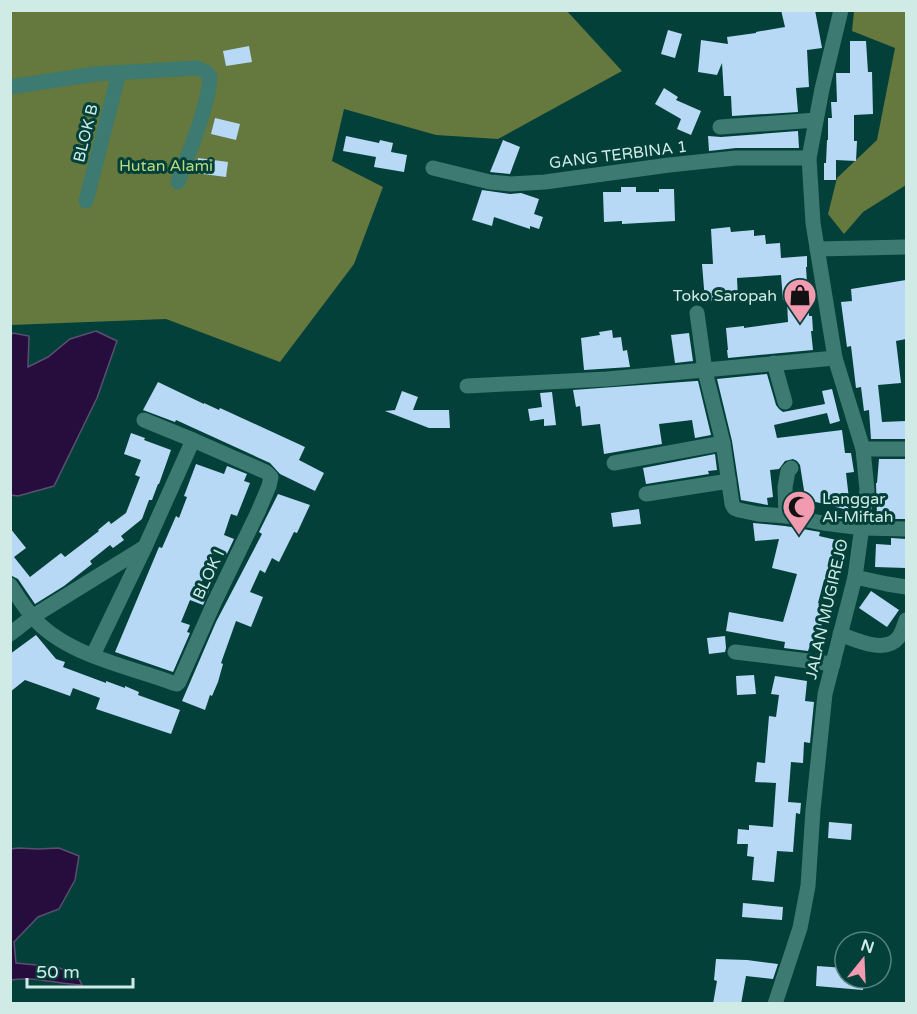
<svg xmlns="http://www.w3.org/2000/svg" width="917" height="1014" font-family="'Varela Round',sans-serif">
  <rect width="100%" height="100%" fill="#03403a"/>
  <g fill="#65783d">
    <polygon points="10,11 567,11 622,71 498,139 436,135 344,109 332,161 383,187 354,264 280,362 166,319 11,325"/>
    <polygon points="854,11 906,11 906,185 863,212 844,234 828,214 837,178 877,140 895,48 852,31"/>
  </g>
  <g fill="#260d3d" stroke="#595070" stroke-width="1.5">
    <polygon points="96,331 117,341 97,398 54,486 18,496 11,495 11,335 13,333 29,336 28,367 48,357 70,339"/>
    <path d="M18,848L38,849L59,848L79,856L75,880L59,909L38,917L14,942L16,963L57,967L77,975L82,985C58,984 34,976 11,980V849Z"/>
  </g>
  <g fill="#b8d9f5">
    <polygon points="781,10 815,10 822,48 807,50 809,87 796,88 798,112 732,116 731,96 724,96 722,63 717,75 698,72 701,40 728,44 727,37 756,33 756,32 785,27"/>
    <polygon points="668,30 682,34 675,58 661,54"/>
    <polygon points="850,41 866,41 868,72 872,72 873,114 854,115 854,141 857,141 856,161 836,160 836,180 824,180 824,163 826,163 827,140 828,140 828,118 832,118 831,102 837,102 836,73 850,73"/>
    <polygon points="249,46 252,62 226,66 223,51"/>
    <polygon points="664,88 678,97 676,100 701,111 691,135 677,129 681,119 655,104"/>
    <polygon points="215,118 240,124 236,140 211,134"/>
    <polygon points="798,131 799,148 736,148 709,151 708,136 721,137"/>
    <polygon points="346,136 379,143 380,140 393,143 391,152 407,155 404,172 374,167 376,157 343,151"/>
    <polygon points="503,140 520,147 510,174 490,172"/>
    <polygon points="198,158 228,162 226,177 196,173"/>
    <polygon points="621,187 636,187 636,192 659,192 659,189 674,189 675,221 622,224 622,221 604,222 603,192 621,192"/>
    <polygon points="482,190 510,194 521,193 539,199 534,214 543,217 539,229 530,226 530,229 494,217 492,226 472,220"/>
    <polygon points="730,227 731,232 754,230 754,236 765,235 766,244 780,243 781,258 807,256 807,267 806,267 809,316 812,316 813,331 811,331 813,350 728,358 727,350 728,350 726,328 744,326 744,328 788,322 787,300 783,300 781,275 737,278 738,299 705,301 702,264 713,264 711,229"/>
    <polygon points="906,280 906,339 896,341 901,383 878,385 882,422 906,421 906,439 871,439 869,410 864,411 861,387 856,388 851,346 847,347 841,302 852,301 851,289"/>
    <polygon points="612,330 613,338 621,337 623,351 627,350 630,367 584,370 581,338 600,335 599,332"/>
    <polygon points="689,333 693,361 675,363 671,335"/>
    <polygon points="767,374 776,405 779,409 783,412 825,404 822,391 832,389 840,421 830,424 827,413 774,425 777,438 842,430 845,453 851,453 854,472 846,473 849,499 848,510 816,502 806,503 800,465 797,461 793,459 785,461 779,469 770,470 773,497 767,498 768,505 741,500 732,441 717,379"/>
    <polygon points="696,381 698,381 711,435 695,438 692,420 659,424 662,444 604,454 600,424 582,426 580,406 576,407 573,390"/>
    <polygon points="158,382 204,404 204,403 219,410 220,408 305,447 299,460 324,473 315,491 280,474 270,463 176,420 175,422 143,410"/>
    <polygon points="402,391 418,397 413,410 449,410 450,428 429,428 385,411 395,410"/>
    <polygon points="552,392 556,425 544,426 544,419 530,421 528,409 542,407 540,393"/>
    <polygon points="131,433 145,438 144,440 171,450 159,484 158,484 152,500 149,500 142,519 121,536 124,540 113,548 110,545 90,561 92,564 64,586 35,604 18,579 10,575 10,528 26,548 14,557 30,577 61,553 65,557 99,531 98,530 109,521 111,524 126,513 140,477 135,475 141,460 124,454"/>
    <polygon points="715,454 717,470 708,471 709,474 646,484 643,468"/>
    <polygon points="879,459 906,459 905,508 906,508 906,519 890,519 890,516 877,516 876,483 877,483"/>
    <polygon points="196,464 224,474 227,466 247,474 244,481 250,483 237,516 231,514 224,535 234,539 225,558 212,553 200,587 209,591 203,605 190,600 181,622 190,625 187,632 190,633 173,672 115,652 159,547 162,548 176,516 179,518 187,497 184,496"/>
    <polygon points="278,494 310,505 303,520 297,533 294,532 279,562 272,558 265,573 260,570 250,592 263,597 251,627 236,621 221,663 223,664 218,682 212,696 210,695 205,710 182,701 216,622 262,534 259,532"/>
    <polygon points="639,509 641,524 613,527 611,513"/>
    <polygon points="753,523 785,526 820,532 819,536 845,542 841,555 836,554 828,581 824,580 818,603 823,605 820,618 823,619 820,632 816,631 812,646 810,645 808,651 784,648 785,642 726,631 729,612 783,622 797,574 772,568 779,539 755,541"/>
    <polygon points="891,538 906,539 906,568 875,567 876,544 891,545"/>
    <polygon points="871,591 899,610 887,627 859,608"/>
    <polygon points="36,635 56,659 65,662 63,667 106,683 106,681 125,688 125,686 139,692 138,695 180,710 171,734 96,709 100,698 73,688 70,696 25,680 10,692 10,654"/>
    <polygon points="725,636 726,648 725,652 709,654 707,638"/>
    <polygon points="754,675 756,694 737,695 736,676"/>
    <polygon points="775,676 807,681 805,701 814,702 810,743 804,742 803,763 791,762 788,802 801,803 800,814 796,813 793,852 777,851 774,882 752,880 754,857 747,856 748,844 737,844 738,829 749,830 749,825 773,827 776,783 755,782 757,762 765,763 769,716 776,717 779,695 771,694"/>
    <polygon points="829,822 852,824 851,840 828,838"/>
    <polygon points="743,903 783,907 782,920 742,917"/>
    <polygon points="716,959 747,960 778,964 773,979 746,976 741,1004 713,1004 717,981 714,980"/>
    <polygon points="817,966 845,968 845,978 864,978 863,990 816,986"/>
  </g>
  <g fill="none" stroke-linecap="round" stroke-linejoin="round">
    <g stroke="#3c7a72" stroke-width="15">
      <path d="M10,87L95,74L197,68L206,72L210,77C208,109 189,151 178,182"/>
      <polyline points="720,127 816,120"/>
      <polyline points="433,168 490,182 511,184 545,182 669,165 736,158 809,158"/>
      <polyline points="86,201 119,73"/>
      <polyline points="817,249 906,247"/>
      <polyline points="697,313 705,371 723,443 732,504 734,508 739,510 758,514 786,516 823,523 863,528 906,529"/>
      <polyline points="774,363 785,402"/>
      <polyline points="467,386 607,379 835,358"/>
      <polyline points="863,449 906,449"/>
      <polyline points="614,463 723,443"/>
      <polyline points="646,494 729,481"/>
      <polyline points="786,516 785,487 788,471 791,468"/>
      <polyline points="855,577 887,584 906,587"/>
      <path d="M10,585C17,595 24,607 32,616C64,655 128,666 173,683L177,684L179,682L214,603L258,512L269,486L271,477L266,472L193,440L144,420"/>
      <polyline points="10,634 32,617 145,547"/>
      <path d="M840,634C856,640 885,654 898,638C902,633 904,626 906,620"/>
      <polyline points="735,652 833,664"/>
      <polyline points="93,655 145,547 193,440"/>
      <polyline points="775,1004 800,928 808,886 813,810 825,694 855,577 867,490 863,449 835,358 813,223 809,158 822,89 841,10"/>
    </g>
  </g>
  <defs>
    <g id="shop-pin" transform="scale(1.725)"><path d="M0 17L-7.5 6A9.5 9.5 0 1 1 7.5 6Z" fill="#f29aaf" stroke="#03403a"/><path d="M-5-2.5h2.3a2.7 3.5 0 0 1 5.4 0H5L5.5 6h-11ZM-1.5-2.5h3a1.5 2.3 0 0 0-3 0Z" fill="#111"/></g>
    <g id="mosque-pin" transform="scale(1.725)"><path d="M0 17L-7.5 6A9.5 9.5 0 1 1 7.5 6Z" fill="#f29aaf" stroke="#03403a"/><path d="M3.5-4.9A6 6 0 1 0 3.5 4.9A5 5 0 1 1 3.5-4.9Z" fill="#111"/></g>
  </defs>
  <g fill-rule="evenodd">
    <use href="#shop-pin" x="800" y="295"/>
    <use href="#mosque-pin" x="799" y="507"/>
  </g>
  <g text-anchor="middle" stroke-width="6" stroke-linejoin="round" paint-order="stroke">
    <g font-size="16" fill="#d0ebe6" stroke="#03403a">
      <text transform="translate(85 133) rotate(-76)" y="6">BLOK B</text>
      <text transform="translate(618 154) rotate(-7)" y="6">GANG TERBINA 1</text>
      <text transform="translate(208 574) rotate(-65)" y="6">BLOK I</text>
      <text transform="translate(826 609) rotate(-77)" y="6">JALAN MUGIREJO</text>
    </g>
    <g font-size="16" fill="#bcd982" stroke="#03403a">
      <text x="166" y="171">Hutan Alami</text>
    </g>
    <g font-size="16" fill="#d0ebe6" stroke="#03403a" text-anchor="end">
      <text x="777" y="301">Toko Saropah</text>
      <text x="822" y="504" text-anchor="start">Langgar<tspan x="822" dy="18">Al-Miftah</tspan></text>
    </g>
  </g>
  <rect width="917" height="1014" fill="none" stroke="#d0ebe6" stroke-width="24"/>
  <g transform="translate(863 960) rotate(18)"><circle r="28" fill="#03403a" stroke="#55847f" stroke-width="1.5"/>
  <path d="M0-4.5L10 22L0 15L-10 22Z" fill="#f29aaf"/>
  <text y="-9" font-size="16" font-weight="bold" text-anchor="middle" fill="#d0ebe6">N</text>
  </g>
  <path d="M27 978v9h106v-9" fill="none" stroke="#d0ebe6" stroke-width="3"/>
  <text x="36" y="978" font-size="18" fill="#d0ebe6" stroke="#03403a" stroke-width="4.5" paint-order="stroke">50 m</text>
</svg>
